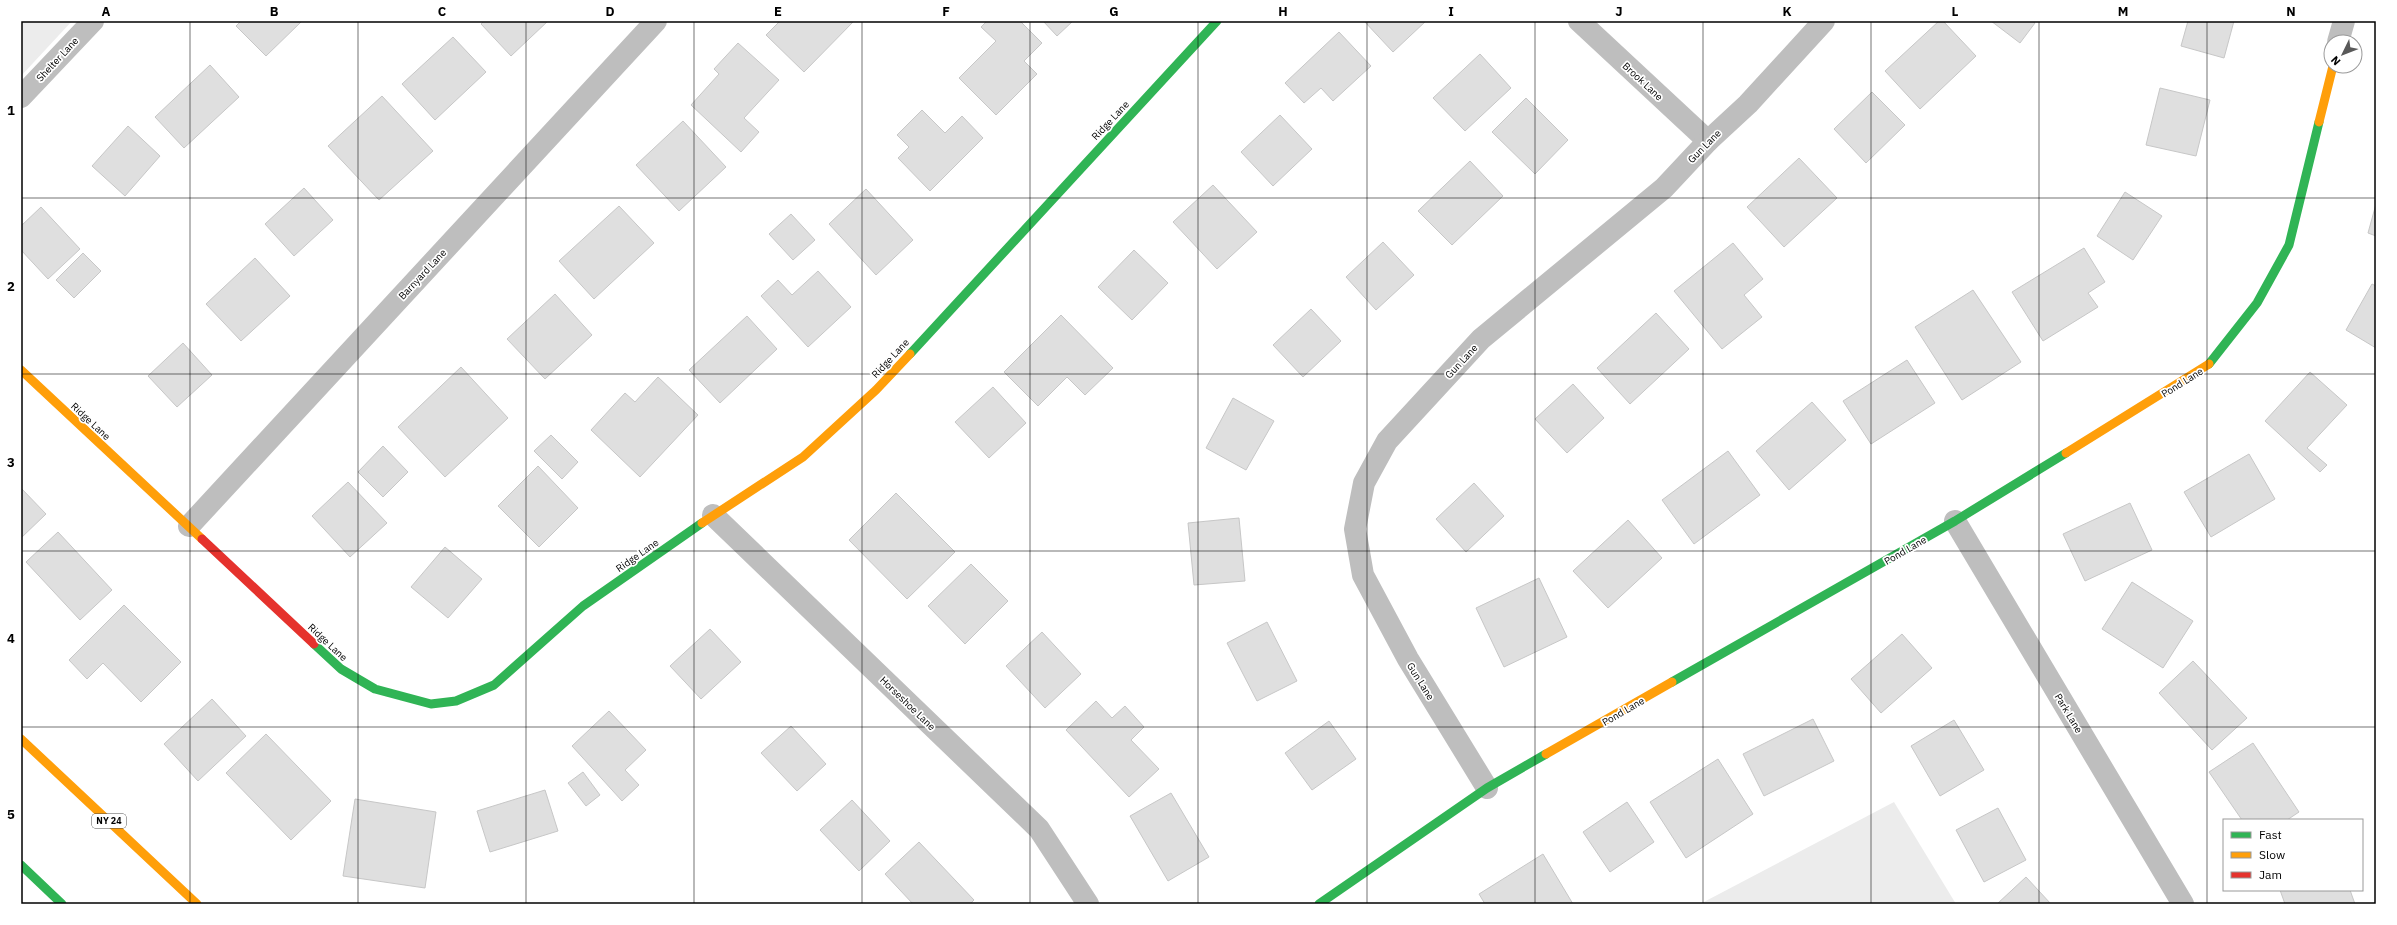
<svg xmlns="http://www.w3.org/2000/svg" width="2397" height="925" font-family="'IBM Plex Sans',sans-serif">
  <rect width="100%" height="100%" fill="#fff"/>
  <g fill="#ececec">
    <polygon points="21,21 72,21 21,76"/>
    <polygon points="1894,802 1956,904 1700,904"/>
  </g>
  <g fill="#dfdfdf" stroke="#c7c7c7">
    <polygon points="241,21 300,21 301,22 266,56 236,26"/>
    <polygon points="484,21 548,21 511,56 481,24"/>
    <polygon points="780,21 854,21 804,72 766,35"/>
    <polygon points="987,21 1020,21 1042,43 1024,61 1037,74 996,115 959,78 996,41 981,27"/>
    <polygon points="1043,21 1073,21 1057,36"/>
    <polygon points="1364,21 1426,21 1393,52"/>
    <polygon points="1939,21 1943,21 1976,56 1920,109 1885,71"/>
    <polygon points="1991,21 2032,21 2035,23 2020,43"/>
    <polygon points="2188,21 2234,21 2224,58 2181,46"/>
    <polygon points="1339,32 1371,66 1333,101 1321,88 1304,103 1285,83"/>
    <polygon points="453,37 486,72 435,120 402,84"/>
    <polygon points="738,43 779,80 744,118 759,132 741,152 691,105 719,74 714,69"/>
    <polygon points="1480,54 1511,88 1465,131 1433,98"/>
    <polygon points="210,65 239,97 184,148 155,117"/>
    <polygon points="2160,88 2210,100 2196,156 2146,145"/>
    <polygon points="1872,92 1905,125 1866,163 1834,129"/>
    <polygon points="382,96 433,151 379,200 328,146"/>
    <polygon points="1526,98 1568,140 1535,174 1492,132"/>
    <polygon points="922,110 945,133 962,116 983,138 930,191 898,158 909,147 897,135"/>
    <polygon points="1280,115 1312,149 1273,186 1241,152"/>
    <polygon points="683,121 726,167 679,211 636,165"/>
    <polygon points="128,126 160,156 125,196 92,166"/>
    <polygon points="1799,158 1837,198 1784,247 1747,207"/>
    <polygon points="1470,161 1503,196 1452,245 1418,211"/>
    <polygon points="1213,185 1257,232 1217,269 1173,222"/>
    <polygon points="304,188 333,220 294,256 265,224"/>
    <polygon points="866,189 913,240 876,275 829,224"/>
    <polygon points="2125,192 2162,216 2133,260 2097,236"/>
    <polygon points="2376,204 2376,236 2368,233"/>
    <polygon points="619,206 654,243 594,299 559,261"/>
    <polygon points="41,207 80,249 48,279 21,250 21,226"/>
    <polygon points="791,214 815,240 793,260 769,234"/>
    <polygon points="1383,242 1414,275 1376,310 1346,277"/>
    <polygon points="1733,243 1763,279 1744,295 1762,317 1722,349 1674,291"/>
    <polygon points="2084,248 2105,282 2088,293 2098,307 2043,341 2012,292"/>
    <polygon points="1134,250 1168,283 1132,320 1098,287"/>
    <polygon points="83,253 101,271 74,298 56,280"/>
    <polygon points="255,258 290,296 241,341 206,304"/>
    <polygon points="818,271 851,307 808,347 761,296 778,280 792,295"/>
    <polygon points="2372,284 2376,286 2376,348 2346,330"/>
    <polygon points="1973,290 2021,362 1962,400 1915,327"/>
    <polygon points="555,294 592,335 545,379 507,339"/>
    <polygon points="1311,309 1341,341 1303,377 1273,345"/>
    <polygon points="1656,313 1689,349 1630,404 1597,368"/>
    <polygon points="1061,315 1113,368 1085,395 1067,377 1038,406 1004,372"/>
    <polygon points="747,316 777,349 720,403 689,370"/>
    <polygon points="183,343 212,375 177,407 148,376"/>
    <polygon points="1907,360 1935,403 1871,444 1843,401"/>
    <polygon points="461,367 508,418 445,477 398,427"/>
    <polygon points="2310,372 2347,405 2307,448 2327,465 2320,472 2265,421"/>
    <polygon points="658,377 698,415 640,477 591,430 625,393 635,402"/>
    <polygon points="1573,384 1604,418 1567,453 1535,419"/>
    <polygon points="993,387 1026,423 989,458 955,422"/>
    <polygon points="1233,398 1274,421 1246,470 1206,448"/>
    <polygon points="1812,402 1846,440 1789,490 1756,451"/>
    <polygon points="551,435 578,462 562,479 534,451"/>
    <polygon points="383,446 408,472 383,497 358,472"/>
    <polygon points="1728,451 1760,495 1694,544 1662,500"/>
    <polygon points="2249,454 2275,499 2211,537 2184,492"/>
    <polygon points="538,466 578,508 539,547 498,506"/>
    <polygon points="348,482 387,523 350,557 312,516"/>
    <polygon points="1474,483 1504,516 1466,552 1436,519"/>
    <polygon points="21,488 46,514 21,538"/>
    <polygon points="896,493 955,552 907,599 849,540"/>
    <polygon points="2130,503 2152,550 2085,581 2063,534"/>
    <polygon points="1239,518 1245,581 1194,585 1188,523"/>
    <polygon points="1628,520 1662,558 1608,608 1573,571"/>
    <polygon points="58,532 112,590 80,620 26,562"/>
    <polygon points="445,547 482,579 448,618 411,587"/>
    <polygon points="971,564 1008,601 965,644 928,606"/>
    <polygon points="1539,578 1567,637 1504,667 1476,608"/>
    <polygon points="2132,582 2193,621 2163,668 2102,629"/>
    <polygon points="124,605 181,662 141,702 103,663 87,679 69,660"/>
    <polygon points="1267,622 1297,681 1257,701 1227,643"/>
    <polygon points="710,629 741,662 701,699 670,666"/>
    <polygon points="1042,632 1081,674 1045,708 1006,666"/>
    <polygon points="1902,634 1932,668 1881,713 1851,679"/>
    <polygon points="2193,661 2247,718 2212,750 2159,693"/>
    <polygon points="212,699 246,736 198,781 164,744"/>
    <polygon points="1096,701 1112,718 1125,706 1144,727 1131,740 1159,769 1129,797 1066,730"/>
    <polygon points="609,711 646,750 625,770 639,785 622,801 572,746"/>
    <polygon points="1813,719 1834,761 1764,796 1743,754"/>
    <polygon points="1954,720 1984,770 1940,796 1911,746"/>
    <polygon points="1329,721 1356,759 1312,790 1285,753"/>
    <polygon points="791,726 826,764 797,791 761,753"/>
    <polygon points="266,734 331,801 291,840 226,773"/>
    <polygon points="2253,743 2299,812 2287,820 2242,820 2209,772"/>
    <polygon points="1718,759 1753,814 1686,858 1650,802"/>
    <polygon points="583,772 600,795 586,806 568,783"/>
    <polygon points="545,790 558,831 490,852 477,811"/>
    <polygon points="1171,793 1209,857 1168,881 1130,816"/>
    <polygon points="355,799 436,812 425,888 343,876"/>
    <polygon points="852,800 890,841 859,871 820,830"/>
    <polygon points="1627,802 1654,842 1610,872 1583,832"/>
    <polygon points="1998,808 2026,860 1984,882 1956,830"/>
    <polygon points="919,842 974,900 970,904 913,904 885,874"/>
    <polygon points="1543,854 1573,904 1485,904 1479,894"/>
    <polygon points="2026,877 2051,904 1997,904"/>
    <polygon points="2280,890 2350,890 2355,904 2285,904"/>
  </g>
  <g fill="none" stroke-linecap="round" stroke-linejoin="round">
    <g stroke="#bebebe" stroke-width="22">
      <polyline points="1579,21 1708,141"/>
      <polyline points="2338,42 2344,21"/>
      <polyline points="21,97 93,21"/>
      <polyline points="713,515 1039,829 1088,904"/>
      <polyline points="1955,521 2183,904"/>
      <polyline points="189,526 656,21"/>
      <polyline points="1487,788 1408,659 1363,575 1355,529 1364,483 1387,441 1481,339 1664,188 1708,141 1748,104 1824,21"/>
    </g>
    <g stroke="#30b455" stroke-width="9">
      <polyline points="910,354 1217,21"/>
      <polyline points="2209,364 2257,303 2289,245 2319,122"/>
      <polyline points="314,644 341,669 375,689 431,704 456,701 494,685 583,606 702,523"/>
      <polyline points="1672,682 1955,521 2066,453"/>
      <polyline points="21,865 62,904"/>
      <polyline points="1319,904 1487,788 1546,754"/>
    </g>
    <g stroke="#ff9f0a" stroke-width="9">
      <polyline points="2319,122 2333,66"/>
      <polyline points="21,370 202,539"/>
      <polyline points="2066,453 2209,364"/>
      <polyline points="702,523 803,457 876,390 910,354"/>
      <polyline points="21,739 197,904"/>
      <polyline points="1546,754 1672,682"/>
    </g>
    <polyline stroke="#e5322d" stroke-width="9" points="202,539 314,644"/>
  </g>
  <path fill="none" stroke="#000" stroke-width="1" stroke-opacity="0.55" d="M190,21V904M358,21V904M526,21V904M694,21V904M862,21V904M1030,21V904M1198,21V904M1367,21V904M1535,21V904M1703,21V904M1871,21V904M2039,21V904M2207,21V904M21,198H2376M21,374H2376M21,551H2376M21,727H2376"/>
  <g text-anchor="middle" stroke-width="3.5" stroke-linejoin="round" paint-order="stroke">
    <rect fill="#fff" stroke="#4c4c4c" stroke-width="1" x="92" y="814" width="34" height="14" rx="3"/>
    <g font-size="9" font-weight="bold" fill="#000">
      <text x="109" y="824">NY 24</text>
    </g>
    <g font-size="10" fill="#000" stroke="#fff">
      <text transform="translate(57 59) rotate(-47)" y="4">Shelter Lane</text>
      <text transform="translate(1643 81) rotate(43)" y="4">Brook Lane</text>
      <text transform="translate(1110 120) rotate(-47)" y="4">Ridge Lane</text>
      <text transform="translate(1704 146) rotate(-45)" y="4">Gun Lane</text>
      <text transform="translate(422 274) rotate(-47)" y="4">Barnyard Lane</text>
      <text transform="translate(890 358) rotate(-47)" y="4">Ridge Lane</text>
      <text transform="translate(1461 361) rotate(-47)" y="4">Gun Lane</text>
      <text transform="translate(2182 382) rotate(-32)" y="4">Pond Lane</text>
      <text transform="translate(91 421) rotate(43)" y="4">Ridge Lane</text>
      <text transform="translate(1905 550) rotate(-30)" y="4">Pond Lane</text>
      <text transform="translate(637 555) rotate(-35)" y="4">Ridge Lane</text>
      <text transform="translate(328 642) rotate(43)" y="4">Ridge Lane</text>
      <text transform="translate(1421 681) rotate(58)" y="4">Gun Lane</text>
      <text transform="translate(908 703) rotate(44)" y="4">Horseshoe Lane</text>
      <text transform="translate(1623 711) rotate(-30)" y="4">Pond Lane</text>
      <text transform="translate(2069 713) rotate(59)" y="4">Park Lane</text>
    </g>
  </g>
  <rect width="2397" height="925" fill="none" stroke="#ffffff" stroke-width="44"/>
  <rect x="2223" y="819" width="140" height="72" fill="#ffffff" stroke="#999999"/>
  <rect x="2231" y="832" width="20" height="6" fill="#30b455" stroke="#999999"/>
  <text x="2259" y="839" font-size="12" fill="#000000">Fast</text>
  <rect x="2231" y="852" width="20" height="6" fill="#ff9f0a" stroke="#999999"/>
  <text x="2259" y="859" font-size="12" fill="#000000">Slow</text>
  <rect x="2231" y="872" width="20" height="6" fill="#e5322d" stroke="#999999"/>
  <text x="2259" y="879" font-size="12" fill="#000000">Jam</text>
  <g transform="translate(2343 54) rotate(227)"><circle r="19" fill="#ffffff" stroke="#999999"/>
  <path d="M0-3L7 15L0 10L-7 15Z" fill="#595959"/>
  <text y="-6" font-size="11" font-weight="bold" text-anchor="middle" fill="#000000">N</text>
  </g>
  <rect x="22" y="22" width="2353" height="881" fill="none" stroke="#000" stroke-width="1.5"/>
  <g font-size="13" text-anchor="middle" font-weight="bold" fill="#000">
    <text x="106" y="16">A</text>
    <text x="274" y="16">B</text>
    <text x="442" y="16">C</text>
    <text x="610" y="16">D</text>
    <text x="778" y="16">E</text>
    <text x="946" y="16">F</text>
    <text x="1114" y="16">G</text>
    <text x="1283" y="16">H</text>
    <text x="1451" y="16">I</text>
    <text x="1619" y="16">J</text>
    <text x="1787" y="16">K</text>
    <text x="1955" y="16">L</text>
    <text x="2123" y="16">M</text>
    <text x="2291" y="16">N</text>
    <text x="11" y="115">1</text>
    <text x="11" y="291">2</text>
    <text x="11" y="467">3</text>
    <text x="11" y="643">4</text>
    <text x="11" y="819">5</text>
  </g>
</svg>
